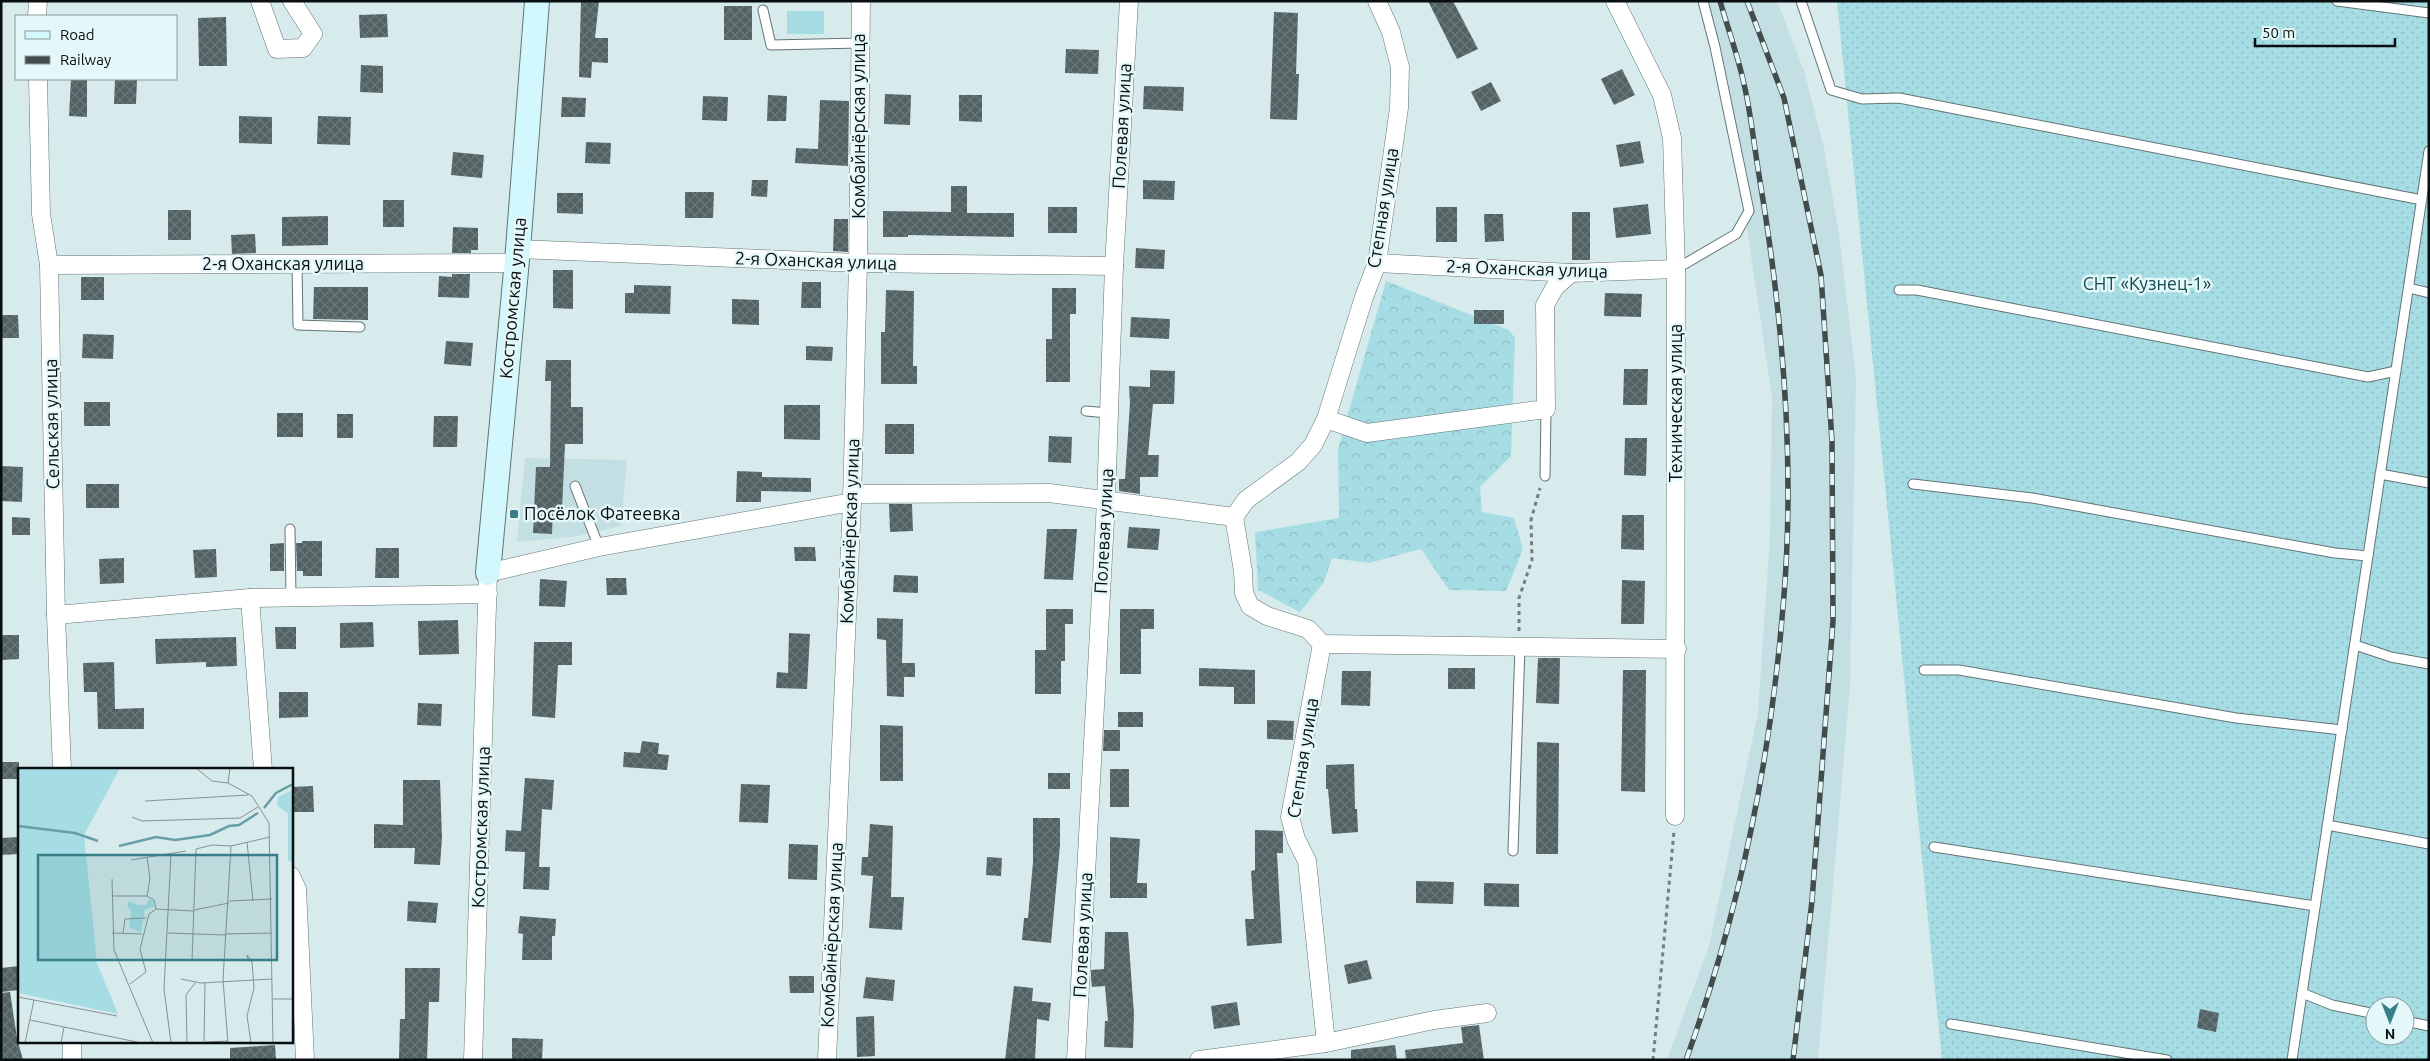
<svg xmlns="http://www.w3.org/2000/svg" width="2430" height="1061" font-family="Ubuntu,sans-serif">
  <defs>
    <pattern id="grass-dots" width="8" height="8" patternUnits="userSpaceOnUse" patternTransform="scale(1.25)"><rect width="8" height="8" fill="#a6dde4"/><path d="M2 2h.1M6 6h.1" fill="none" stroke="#8ebcc3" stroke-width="1.8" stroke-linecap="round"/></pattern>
    <pattern id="forest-crowns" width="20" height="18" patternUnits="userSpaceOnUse" patternTransform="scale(1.25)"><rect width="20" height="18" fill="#a6dde4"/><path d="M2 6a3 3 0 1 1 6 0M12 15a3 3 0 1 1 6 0" fill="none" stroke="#8ebcc3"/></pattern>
    <pattern id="building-cross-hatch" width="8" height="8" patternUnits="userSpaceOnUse" patternTransform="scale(1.25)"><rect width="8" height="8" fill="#526264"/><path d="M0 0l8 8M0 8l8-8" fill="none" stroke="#6b7779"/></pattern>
  </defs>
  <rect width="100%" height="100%" fill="#d7eaec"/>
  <g fill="#c3dfe3">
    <polygon points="1700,1 1777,1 1804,71 1824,148 1839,234 1856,379 1850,686 1818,1060 1667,1060 1709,946 1758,713 1770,537 1772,397 1735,147"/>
    <polygon points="525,458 627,460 621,526 578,536 517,542"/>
  </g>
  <path fill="url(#grass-dots)" fill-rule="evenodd" d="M1837,1H2429V1060H1942ZM2375,1006H2405V1036H2375Z"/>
  <polygon fill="url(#forest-crowns)" points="1386,281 1509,330 1515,338 1511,456 1480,487 1482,512 1514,518 1523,549 1506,591 1449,590 1421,549 1369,563 1332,558 1324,582 1300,612 1258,590 1255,532 1339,518 1338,449"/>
  <rect fill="#a6dde4" x="787" y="11" width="37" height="23"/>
  <g fill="url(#building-cross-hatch)">
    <polygon points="581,1 599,1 595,38 608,38 608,63 592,62 591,78 579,77"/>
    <polygon points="1428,1 1453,1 1478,49 1457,59"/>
    <rect x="724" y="6" width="28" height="34"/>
    <polygon points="1274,12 1298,13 1296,74 1299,74 1297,120 1270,119"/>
    <polygon points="387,14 388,37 360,38 359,15"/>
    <polygon points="226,17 227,66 199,66 198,18"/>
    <polygon points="1066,49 1099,50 1098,74 1065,73"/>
    <polygon points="361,65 383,66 383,93 360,92"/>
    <polygon points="1622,69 1635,95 1614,105 1601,79"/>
    <polygon points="71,79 87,79 87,117 69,116"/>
    <polygon points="115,79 137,80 136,104 114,104"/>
    <polygon points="1491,82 1501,101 1481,111 1471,92"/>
    <polygon points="1144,86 1184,87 1183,111 1143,109"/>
    <polygon points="885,94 911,95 910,125 884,124"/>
    <polygon points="768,95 787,96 786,121 767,121"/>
    <polygon points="959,95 982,95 982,122 959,121"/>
    <polygon points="703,96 728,97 727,121 702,120"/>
    <polygon points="562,97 586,98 585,117 561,117"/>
    <polygon points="820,100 849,101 848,166 795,163 796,148 818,149"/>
    <polygon points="239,116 272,117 272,144 239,143"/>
    <polygon points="318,116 351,117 350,145 317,144"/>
    <polygon points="1640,141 1644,163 1620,167 1616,145"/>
    <polygon points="586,142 611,143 610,164 585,163"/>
    <polygon points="453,152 484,155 482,178 451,175"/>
    <polygon points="752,180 768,180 767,197 751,196"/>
    <polygon points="1143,180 1175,181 1174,200 1143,199"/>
    <polygon points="951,186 967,186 967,213 1014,213 1014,237 908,235 908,237 883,237 883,211 951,212"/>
    <polygon points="685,192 714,192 713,218 685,218"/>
    <polygon points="557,193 583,193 583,214 557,213"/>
    <rect x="383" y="200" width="21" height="27"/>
    <polygon points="1648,204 1651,234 1616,238 1613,208"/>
    <rect x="1048" y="207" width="29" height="26"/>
    <rect x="1436" y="207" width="21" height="35"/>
    <rect x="168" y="210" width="23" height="30"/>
    <rect x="1572" y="212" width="18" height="48"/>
    <polygon points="1484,214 1503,214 1504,241 1485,242"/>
    <polygon points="328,216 328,245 282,246 282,217"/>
    <polygon points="834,219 848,219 848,252 833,251"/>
    <polygon points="453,227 478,228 478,250 471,250 471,253 452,253"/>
    <polygon points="255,234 256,253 232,254 231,235"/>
    <polygon points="1136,248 1165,250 1164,269 1135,268"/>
    <polygon points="553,270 573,270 573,309 553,308"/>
    <polygon points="452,274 470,274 469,298 438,297 439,276 452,277"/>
    <rect x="81" y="277" width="23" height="23"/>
    <polygon points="802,282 821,282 821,308 801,308"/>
    <polygon points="634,285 671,286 670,314 625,313 625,293 634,293"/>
    <polygon points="314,287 368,287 368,320 313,319"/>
    <polygon points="1052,288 1076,288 1076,314 1070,314 1070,382 1046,382 1046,339 1052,339"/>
    <polygon points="886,290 914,291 913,366 917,366 917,384 881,384 881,332 885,332"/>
    <polygon points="1605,293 1642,294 1641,317 1604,316"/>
    <polygon points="732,299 759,300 759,325 732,324"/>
    <rect x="1474" y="310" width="30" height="14"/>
    <polygon points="1,315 18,315 19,338 1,338"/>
    <polygon points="1131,317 1170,319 1169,339 1130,337"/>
    <polygon points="83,334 114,335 113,359 82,358"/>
    <polygon points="446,341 473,343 471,366 444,364"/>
    <polygon points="806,346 833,347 832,361 806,360"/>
    <polygon points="546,360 571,360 571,407 583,407 583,444 565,444 562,509 553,509 552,534 533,533 536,467 550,467 551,381 545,381"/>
    <polygon points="1624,369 1648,369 1647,405 1623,405"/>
    <polygon points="1150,370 1175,371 1174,404 1153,404 1148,455 1159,455 1158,477 1140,477 1140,494 1119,491 1119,479 1125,479 1130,403 1129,386 1150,387"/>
    <rect x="84" y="402" width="26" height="24"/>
    <polygon points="784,405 820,405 820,440 784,439"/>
    <rect x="277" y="413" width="26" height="24"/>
    <rect x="337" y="414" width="16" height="24"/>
    <polygon points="434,416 458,416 457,447 433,447"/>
    <rect x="885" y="424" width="29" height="30"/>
    <polygon points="1049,436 1072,437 1071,463 1048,462"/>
    <polygon points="1625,438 1647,438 1646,476 1624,475"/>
    <polygon points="1,466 23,467 22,502 1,501"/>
    <polygon points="737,471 762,472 762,477 811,478 811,492 761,491 761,502 736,502"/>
    <rect x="86" y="484" width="33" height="24"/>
    <polygon points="889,504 912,504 913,531 890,532"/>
    <polygon points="1622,515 1644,515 1644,550 1621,549"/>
    <polygon points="12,517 30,518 30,535 12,535"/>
    <polygon points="1129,527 1160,529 1158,550 1127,548"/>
    <polygon points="1047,529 1077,529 1073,580 1044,579"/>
    <polygon points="302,541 322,541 322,576 303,576 303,571 297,571 296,543 302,543"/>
    <polygon points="284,543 284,571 270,571 270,544"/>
    <polygon points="794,547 815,547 816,561 795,561"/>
    <polygon points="376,548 399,548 399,578 375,578"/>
    <polygon points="216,549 217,577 195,578 193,550"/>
    <polygon points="124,558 124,583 100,584 99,559"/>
    <polygon points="894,575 918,576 918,593 893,592"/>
    <polygon points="606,578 626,578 627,595 607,595"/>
    <polygon points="540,579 567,581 565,607 539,606"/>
    <polygon points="1622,580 1645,581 1644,624 1621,624"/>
    <polygon points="1046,609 1073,609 1073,624 1065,624 1065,661 1061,661 1061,694 1035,694 1035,650 1046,650"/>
    <polygon points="1120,609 1154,609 1154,629 1141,629 1141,674 1120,674"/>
    <polygon points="877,618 903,619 902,663 915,663 915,677 904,677 904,697 887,696 886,640 877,639"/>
    <polygon points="458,620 459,654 419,655 418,621"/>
    <polygon points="373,622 374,647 340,648 340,623"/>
    <polygon points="275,627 296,627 296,649 276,649"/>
    <polygon points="789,633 810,634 807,689 776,688 777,672 788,673"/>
    <polygon points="1,635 19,635 19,659 1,660"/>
    <polygon points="236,637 237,666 206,667 206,662 156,664 155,639"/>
    <polygon points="534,642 572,642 572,665 558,665 555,718 532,716"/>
    <polygon points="1538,658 1560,658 1559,704 1536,703"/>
    <polygon points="114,662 115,709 144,708 144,729 98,729 97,692 84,692 83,663"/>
    <polygon points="1199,668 1255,670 1255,704 1234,704 1234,687 1199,686"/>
    <rect x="1448" y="668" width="27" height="21"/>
    <polygon points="1623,670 1646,670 1645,792 1621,791"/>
    <polygon points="1342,671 1371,671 1370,706 1341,705"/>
    <polygon points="279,692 308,692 308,717 279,718"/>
    <polygon points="418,703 442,704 441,726 417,725"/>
    <rect x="1118" y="712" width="25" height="15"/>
    <polygon points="1267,720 1294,721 1293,740 1267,739"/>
    <polygon points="880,725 903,726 903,781 880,781"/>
    <polygon points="1104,730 1120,730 1120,751 1103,751"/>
    <polygon points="642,741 659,743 658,754 669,755 667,770 623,767 624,752 640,753"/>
    <polygon points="1537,742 1559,743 1558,854 1536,854"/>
    <rect x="1" y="762" width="18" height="17"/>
    <polygon points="1354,764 1355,809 1357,809 1358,832 1332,834 1328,789 1326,789 1326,765"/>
    <rect x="1110" y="769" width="19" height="38"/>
    <rect x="1048" y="773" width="22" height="16"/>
    <polygon points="525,778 554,780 552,810 542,809 539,867 550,867 549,890 523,889 525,852 505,851 506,830 521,831"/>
    <polygon points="403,780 440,780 442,838 440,865 414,864 415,848 374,848 374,824 403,825"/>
    <polygon points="741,784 770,785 768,823 739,822"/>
    <polygon points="313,786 314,812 291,812 291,787"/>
    <polygon points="1033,818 1060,818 1060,845 1051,943 1022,940 1024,918 1028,918 1033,862"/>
    <polygon points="870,824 893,826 891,897 904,897 902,930 869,928 873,876 861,875 862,857 868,857"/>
    <polygon points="1255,830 1283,831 1283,853 1277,853 1282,943 1247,946 1245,919 1254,919 1251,871 1255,870"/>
    <polygon points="19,837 19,854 1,855 1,838"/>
    <polygon points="1110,837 1140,839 1137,883 1147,883 1147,898 1110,898"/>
    <polygon points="789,844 818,845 817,880 788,879"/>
    <polygon points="987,857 1002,858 1001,876 986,875"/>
    <polygon points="1416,881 1454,882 1453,904 1416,903"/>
    <polygon points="1484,883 1519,884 1519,907 1484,906"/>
    <polygon points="408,901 438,903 436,923 407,921"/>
    <polygon points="520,916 556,919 555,936 552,936 552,960 522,960 523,934 518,933"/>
    <polygon points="1105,932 1128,932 1134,1014 1133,1048 1104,1047 1105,1021 1108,1021 1105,986 1092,987 1091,979 1091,970 1104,969"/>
    <polygon points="1367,960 1372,979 1348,984 1344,965"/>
    <polygon points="19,966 19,990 1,992 1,968"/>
    <polygon points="405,968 440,968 439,1002 429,1002 427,1060 399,1059 400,1019 405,1019"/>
    <polygon points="789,976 814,976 814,993 790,993"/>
    <polygon points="866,977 895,980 893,1001 863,998"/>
    <polygon points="1014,986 1033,988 1032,1001 1051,1003 1049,1021 1037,1019 1035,1060 1005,1060"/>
    <polygon points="10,992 17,1038 23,1060 1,1060 1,993"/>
    <polygon points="1237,1002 1240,1025 1214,1029 1211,1006"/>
    <polygon points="2200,1009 2219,1013 2216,1032 2197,1028"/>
    <polygon points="874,1016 875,1056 857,1057 856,1017"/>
    <polygon points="1479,1025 1484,1060 1406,1060 1405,1050 1463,1043 1461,1027"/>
    <polygon points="512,1038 543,1039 542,1060 512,1060"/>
    <polygon points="275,1045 276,1060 230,1060 230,1048"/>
    <polygon points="1395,1045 1397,1060 1351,1060 1351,1050"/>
  </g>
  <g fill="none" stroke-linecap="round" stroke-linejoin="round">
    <g stroke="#637476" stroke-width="11">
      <g id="lane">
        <polyline points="1801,1 1831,90 1862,99 1899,98 2422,200"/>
        <polyline points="2337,1 2429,13"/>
        <polyline points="763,10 771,45 860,43"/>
        <polyline points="297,264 298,325 360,327"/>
        <polyline points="1676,269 1736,234 1749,211 1715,47 1703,1"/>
        <polyline points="2409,288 2429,293"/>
        <polyline points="1899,290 1917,290 2368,377 2396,371"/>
        <polyline points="1086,411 1108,413"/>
        <polyline points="2380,474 2429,483"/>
        <polyline points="1545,476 1546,409"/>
        <polyline points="1913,484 2032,498 2335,553 2368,556"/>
        <polyline points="575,486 599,547"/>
        <polyline points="290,529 291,597"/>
        <polyline points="2355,645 2391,657 2429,664"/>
        <polyline points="1924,670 1959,670 2236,718 2342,730"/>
        <polyline points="2327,825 2429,844"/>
        <polyline points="1934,847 2315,906"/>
        <polyline points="1513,851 1520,647"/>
        <polyline points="2302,993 2332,1005 2375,1014"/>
        <polyline points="2405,1021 2429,1026"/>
        <polyline points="1951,1024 2167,1060"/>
        <polyline points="2292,1060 2429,151"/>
      </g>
    </g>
    <g stroke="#637476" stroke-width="19">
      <g id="street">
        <polyline points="260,1 277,49 303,48 313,34 292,1"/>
        <polyline points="1615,1 1662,95 1672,138 1676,269 1675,816"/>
        <polyline points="37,16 38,1"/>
        <polyline points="38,79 41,214 49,265 56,615 62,770"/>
        <polyline points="518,249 858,263 1114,266"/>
        <polyline points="1377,263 1571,273 1676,269"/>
        <polyline points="49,265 517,263"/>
        <polyline points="1326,419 1367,433 1546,409 1545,305 1555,287 1571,273"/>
        <polyline points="852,494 1049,493 1234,517 1246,500 1298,462 1313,445 1326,419 1364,297 1377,263 1399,108 1400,67 1391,32 1377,1"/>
        <polyline points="1234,517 1243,571 1244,593 1250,606 1267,616 1308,629 1322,644 1290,817 1296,839 1307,861 1326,1043"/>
        <polyline points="250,598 263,770"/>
        <polyline points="56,615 250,598 488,594"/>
        <polyline points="1322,644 1677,649"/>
        <polyline points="291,876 297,889 305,1060"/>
        <polyline points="72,1042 72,1060"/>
        <polyline points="473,1060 488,573 599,547 852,502"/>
        <polyline points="827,1060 852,502 858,263 861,1"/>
        <polyline points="1076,1060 1106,501 1114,266 1129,1"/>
        <polyline points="1199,1060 1326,1043 1434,1020 1487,1013"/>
      </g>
    </g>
    <g stroke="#637476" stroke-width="26">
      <polyline id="secondary" points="488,573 518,249 537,1"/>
    </g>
    <g stroke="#727f80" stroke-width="3" stroke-dasharray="4 4" stroke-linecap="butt">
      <polyline points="1519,631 1519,598 1532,560 1531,520 1540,488"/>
      <polyline points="1653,1060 1674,831"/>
    </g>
    <use href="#lane" stroke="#fff" stroke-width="9"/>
    <use href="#street" stroke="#fff" stroke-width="18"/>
    <use href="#secondary" stroke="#d2f8fd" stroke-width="24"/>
    <g stroke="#424c4d" stroke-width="5.5">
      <g id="rail">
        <polyline points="1747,1 1784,98 1821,275 1832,441 1833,621 1812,901 1793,1060"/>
        <path d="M1686,1060C1740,911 1772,753 1784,595C1795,458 1782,311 1759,175C1754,145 1751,114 1744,84C1738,56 1728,29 1720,1"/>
      </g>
    </g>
    <use href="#rail" stroke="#e4f7f9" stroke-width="4" stroke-dasharray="11" stroke-linecap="butt"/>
  </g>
  <rect fill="#377e87" stroke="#e4f7f9" stroke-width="2" x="509" y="509" width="10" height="10" rx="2.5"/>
  <g text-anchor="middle" stroke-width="5" stroke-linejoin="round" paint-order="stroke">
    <g font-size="18" fill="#090f10" stroke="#e4f7f9">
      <text transform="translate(859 126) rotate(-90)" y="6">Комбайнёрская улица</text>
      <text transform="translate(1122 126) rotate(-87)" y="6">Полевая улица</text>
      <text transform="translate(1383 208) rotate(-81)" y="6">Степная улица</text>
      <text transform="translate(816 261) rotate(2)" y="6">2-я Оханская улица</text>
      <text x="283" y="270">2-я Оханская улица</text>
      <text transform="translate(1527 269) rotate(2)" y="6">2-я Оханская улица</text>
      <text transform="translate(513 298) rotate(-85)" y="6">Костромская улица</text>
      <text transform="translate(1676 403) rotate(-90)" y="6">Техническая улица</text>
      <text transform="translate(52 424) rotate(-91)" y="6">Сельская улица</text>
      <text transform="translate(850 531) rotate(-88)" y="6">Комбайнёрская улица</text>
      <text transform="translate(1104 531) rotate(-87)" y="6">Полевая улица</text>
      <text transform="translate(1303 758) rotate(-81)" y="6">Степная улица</text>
      <text transform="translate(481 827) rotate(-88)" y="6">Костромская улица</text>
      <text transform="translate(832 935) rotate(-87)" y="6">Комбайнёрская улица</text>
      <text transform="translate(1083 935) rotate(-87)" y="6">Полевая улица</text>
    </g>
    <g font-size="18" fill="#14494f" stroke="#e4f7f9">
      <text x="2147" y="290">СНТ «Кузнец-1»</text>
    </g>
    <g font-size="18" fill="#090f10" stroke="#e4f7f9" text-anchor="start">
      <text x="524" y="520">Посёлок Фатеевка</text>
    </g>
  </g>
  <g transform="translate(18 768)">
    <rect width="275" height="275" fill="#d7eaec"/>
    <path d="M0,0H102L66,67L79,195L100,246L0,225Z" fill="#a6dde4"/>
    <path d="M131,131L135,133L136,139L127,141L123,164L111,159L113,143L109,137L111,133L120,137H128Z" fill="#a6dde4"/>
    <path d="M275,22V95L270,92V45L259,38L260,29Z" fill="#a6dde4"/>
    <path fill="none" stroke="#65a0a7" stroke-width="2.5" d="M246,40L258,25L275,16M0,58L57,65L80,73M101,78L138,69L157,72L192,67L211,58L221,57L240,45"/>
    <path fill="none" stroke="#859294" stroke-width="1" d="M178,0L194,13L210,15M210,15L234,28L251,55L255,275M210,15L212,0M127,33L230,27M114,49L124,53L222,50L240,39M229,74L235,133M129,89L132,111L129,128L136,132L138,141M113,92L168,83M94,111L96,182L135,275M94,128H129M211,133L254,131M176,142L211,135M94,165L124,166M105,165L107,151L128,150M150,165L208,167M208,166L254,165M174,192L178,81L194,77L213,78L252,69M163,211L183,215L254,211M112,216L128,204L122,181L131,146L138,141L175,143M0,229L99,248M255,231H275M12,252L119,274M186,273L187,215M7,275L16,232M43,275L46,259M153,275L146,221L153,86M169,275L168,227L177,215M172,275L210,273M210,275L205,212L213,78M233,275L229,248L236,220L234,194L229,187L230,191L234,194"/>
    <path fill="#377e87" fill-opacity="0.15" stroke="#377e87" stroke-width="2.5" d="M20,87H259V192H20Z"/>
    <rect width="275" height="275" fill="none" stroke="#090f10" stroke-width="2.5"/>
  </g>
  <rect width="2430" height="1061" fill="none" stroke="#090f10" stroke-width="5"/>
  <rect x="15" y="15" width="162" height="65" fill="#e4f7f9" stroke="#8c9a9c"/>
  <rect x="25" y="31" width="25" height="8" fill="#d2f8fd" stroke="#8c9a9c"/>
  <text x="60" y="40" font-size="15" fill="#090f10">Road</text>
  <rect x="25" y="56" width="25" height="8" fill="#424c4d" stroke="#8c9a9c"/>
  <text x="60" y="65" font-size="15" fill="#090f10">Railway</text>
  <g transform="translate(2390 1021) rotate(180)"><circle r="24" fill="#e4f7f9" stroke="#8c9a9c"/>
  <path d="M0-4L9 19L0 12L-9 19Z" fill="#377e87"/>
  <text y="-8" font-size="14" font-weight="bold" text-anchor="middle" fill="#090f10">N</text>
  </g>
  <path d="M2255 38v8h140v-8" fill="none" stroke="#090f10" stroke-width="2.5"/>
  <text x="2262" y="38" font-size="15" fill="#090f10" stroke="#e4f7f9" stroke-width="4" paint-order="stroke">50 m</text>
</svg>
